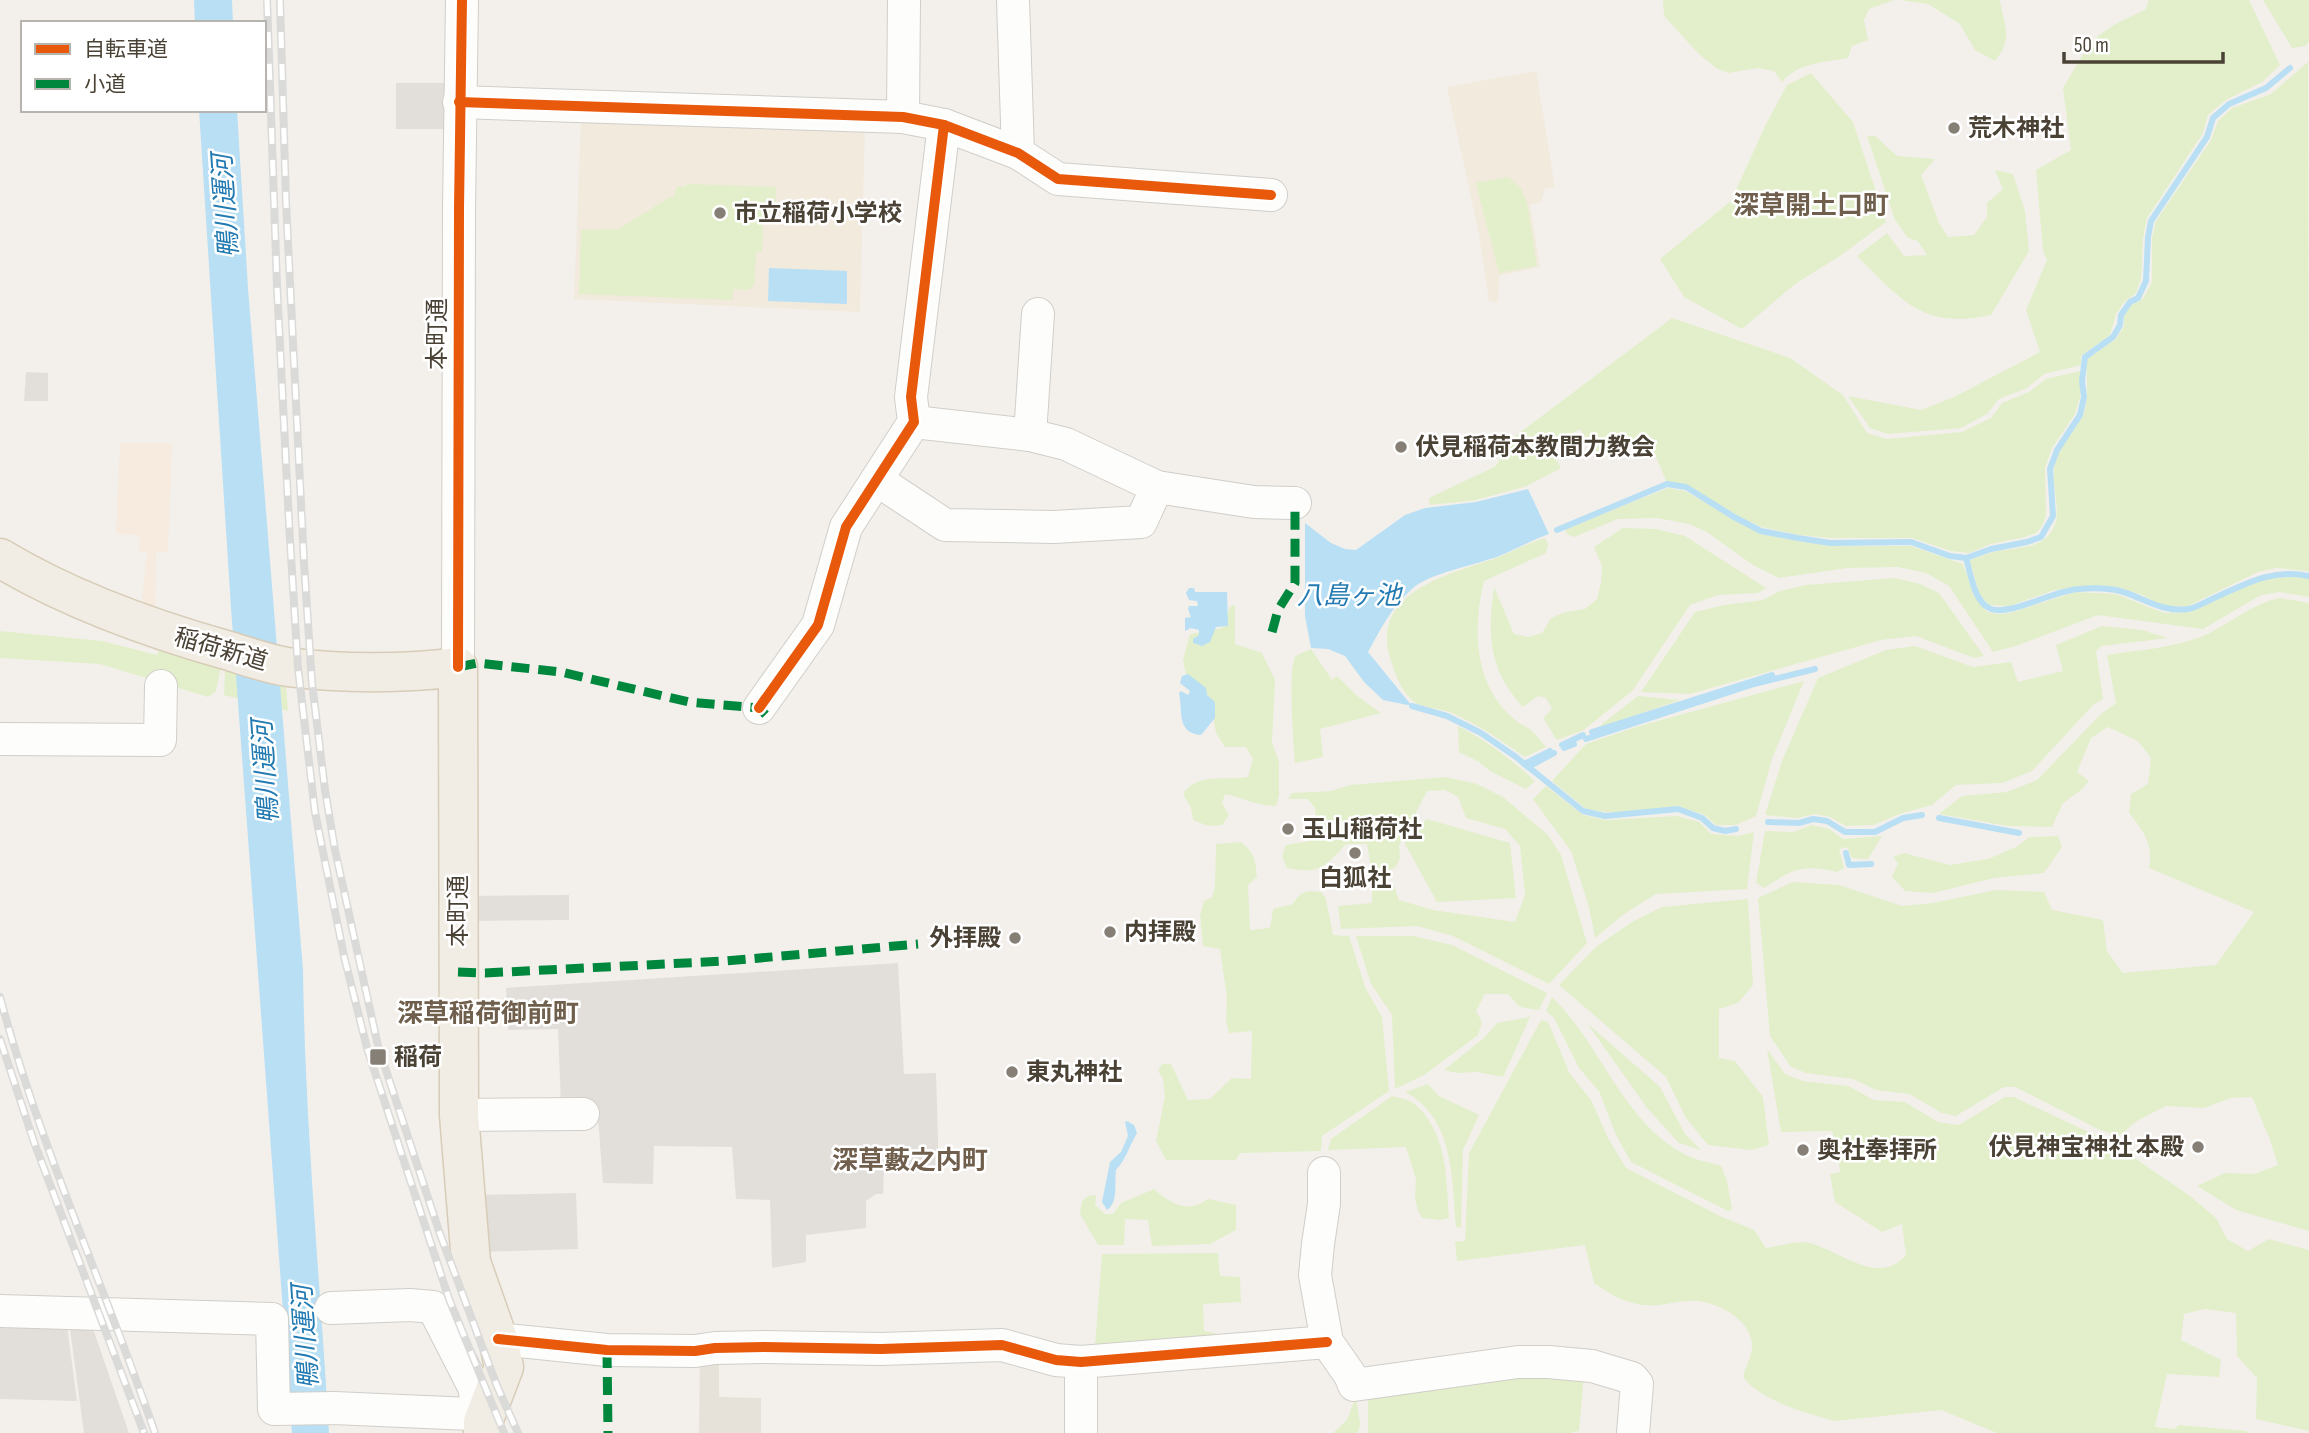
<svg xmlns="http://www.w3.org/2000/svg" width="2309" height="1433" font-family="'Sofia Sans Condensed','Noto Sans JP',sans-serif">
  <rect width="100%" height="100%" fill="#f3f0ec"/>
  <polygon fill="#e7e2d9" points="700,1356 719,1356 719,1397 761,1398 761,1433 699,1433"/>
  <polygon fill="#f6ebde" points="120,443 172,443 168,552 156,551 155,614 141,608 147,552 139,551 140,535 116,534"/>
  <g fill="#f1eadd">
    <polygon points="1536,71 1555,187 1545,189 1541,202 1530,205 1540,267 1499,276 1498,302 1489,301 1479,234 1447,87"/>
    <polygon points="581,118 865,128 860,312 574,299"/>
  </g>
  <g fill="#e2efca">
    <path d="M1663,0H1894L1869,9L1864,20L1868,40L1852,46L1848,58C1825,62 1797,63 1782,82L1774,71L1758,68L1728,73L1716,68L1699,54L1664,16Z"/>
    <path d="M1899,0H2000C2004,27 2014,37 1995,61L1975,50L1960,24L1928,4Z"/>
    <polygon points="2149,0 2249,0 2280,65 2262,82 2226,100 2208,115 2203,133 2147,218 2143,238 2141,279 2136,293 2124,302 2116,314 2110,335 2081,356 2081,365 2044,374 2027,388 1999,399 1987,414 1961,428 1888,434 1870,428 1848,396 1921,410 1954,397 2040,352 2026,310 2047,260 2043,251 2036,170 2071,150 2063,88 2086,49 2099,35 2119,22 2145,10"/>
    <polygon points="2263,0 2309,0 2309,41 2306,46 2292,48"/>
    <path d="M2308,62L2309,571L2276,568L2258,572L2188,606L2165,607L2142,595L2117,587L2092,586L2055,590L2009,606L1989,605L1979,594L1970,560C1977,558 1984,555 1990,553C2007,548 2029,550 2043,540C2068,522 2051,494 2054,469C2057,448 2073,435 2082,417C2090,402 2086,376 2087,359L2116,339L2124,326V316L2131,305L2143,299L2152,282V238L2156,221L2211,140L2218,121L2232,108L2271,94Z"/>
    <polygon points="1811,73 1853,122 1886,222 1840,256 1795,284 1742,329 1684,297 1660,259 1731,201 1766,124 1787,85"/>
    <path d="M1867,136H1875L1897,156L1935,159L1921,175L1939,223L1948,237L1974,235L1987,217V203L2003,189L1995,170L2013,174L2025,211L2029,251L1991,315C1922,330 1902,300 1857,256L1887,233L1904,256L1927,255L1918,241L1908,238L1895,220Z"/>
    <polygon points="1508,177 1521,188 1527,202 1537,266 1499,273 1476,183"/>
    <polygon points="687,184 776,187 775,224 763,224 762,251 756,252 754,285 749,290 733,289 733,300 579,294 581,230 619,229 670,197 674,197 677,186 686,187"/>
    <polygon points="1672,318 1790,358 1843,395 1867,433 1887,439 1962,432 1991,418 2002,403 2029,392 2046,379 2081,371 2080,397 2075,414 2052,448 2045,468 2046,515 2043,525 2036,533 2025,537 1991,544 1969,553 1951,551 1912,538 1830,538 1799,535 1762,527 1735,515 1687,485 1666,481 1647,435 1599,454 1593,449 1580,429 1550,447 1561,468 1527,486 1476,500 1430,505 1429,498 1496,466 1510,440"/>
    <polygon points="1668,488 1685,491 1760,534 1829,546 1911,546 1963,564 1974,596 1987,612 1998,614 2010,613 2075,592 2116,594 2164,613 2191,612 2260,580 2297,576 2309,578 2309,597 2280,592 2261,595 2203,629 2098,615 2016,646 1993,652 1949,586 1926,573 1898,567 1847,568 1779,578 1753,565 1707,532 1689,524 1657,518 1618,519 1574,537 1567,534 1565,529"/>
    <path d="M1623,528L1656,529L1685,536L1766,588L1758,593L1718,595L1690,605L1633,690L1584,730L1557,740L1543,718L1552,709L1546,698L1538,696L1523,707C1489,670 1487,636 1494,587L1514,634L1528,637L1542,633L1551,618L1565,612L1585,609L1597,599L1601,583L1602,566L1594,547Z"/>
    <path d="M1545,538L1548,544L1546,553L1484,581C1473,627 1473,684 1513,718C1518,723 1525,726 1531,730C1536,735 1541,741 1546,747L1525,757C1502,741 1479,725 1452,713C1441,708 1422,709 1412,700C1401,690 1397,678 1392,664C1366,593 1447,575 1496,558C1512,552 1528,543 1545,538Z"/>
    <polygon points="1895,578 1920,584 1939,593 1984,656 1974,658 1916,636 1881,640 1690,694 1641,692 1695,612 1724,605 1763,600 1780,591 1806,585"/>
    <path d="M2280,598L2309,603V1231L2236,1210L2197,1186L2225,1173L2254,1174L2278,1165L2270,1140L2252,1097L2231,1098L2204,1108L2166,1106L2137,1121L2119,1136L2098,1129L2015,1087H2004L1956,1116L1942,1113L1909,1094L1876,1090L1853,1079L1806,1073L1791,1067L1770,1036L1758,898L1793,882L1839,885L1902,906L1933,903L1996,890L2044,892L2052,910L2103,920L2107,951L2123,973L2216,965L2254,912L2149,868C2154,845 2143,830 2129,813L2131,794L2148,784L2151,758L2138,741L2108,727L2091,738L2077,772L2089,781L2080,791L2063,803L2052,827L2008,826L1939,814L1962,796L2007,792L2037,780L2101,714L2116,703L2107,655C2138,650 2173,648 2203,636C2230,624 2251,604 2280,598Z"/>
    <path d="M1235,605V644L1262,653L1275,680L1272,743L1279,761V796L1276,806C1258,806 1243,798 1225,794L1222,803L1229,815L1222,825L1208,826L1193,820L1191,808L1183,794C1197,772 1226,781 1248,777L1253,759L1246,747H1225L1216,733L1209,696L1188,684L1183,660L1190,634L1222,628L1230,607Z"/>
    <polygon points="2102,626 2142,630 2168,638 2102,646 2096,651 2103,699 2093,705 2032,771 2002,783 1956,785 1932,805 1902,813 1874,825 1846,826 1830,817 1815,814 1797,818 1765,815 1782,761 1818,678 1886,650 1915,646 1973,667 2011,662 2018,682 2063,671 2056,645"/>
    <polygon points="0,631 102,641 157,655 161,646 221,666 216,691 208,697 100,664 0,658"/>
    <path d="M1311,649L1332,680L1337,676L1356,695L1381,713L1320,729L1323,757L1295,763C1294,745 1287,665 1296,656C1300,653 1307,651 1311,649Z"/>
    <polygon points="225,669 286,687 288,711 224,695"/>
    <polygon points="1804,681 1772,759 1756,816 1736,825 1716,825 1705,815 1678,806 1635,812 1606,812 1586,809 1552,781 1586,744 1636,727"/>
    <polygon points="1638,696 1680,700 1600,728 1602,724"/>
    <path d="M1458,726C1487,741 1511,759 1535,781L1526,789L1490,771L1479,762L1459,752Z"/>
    <path d="M1445,777L1477,784L1503,797L1548,835L1561,855L1587,943L1549,984L1453,936L1417,926L1341,929L1338,906L1372,903V886L1381,882L1394,885L1399,900L1433,910L1515,922L1525,895L1520,846L1505,829L1466,818L1458,797L1445,790L1427,791L1399,846L1400,858L1396,867L1387,871L1371,868L1367,844H1346C1325,867 1319,875 1287,868L1282,856L1286,845L1310,841L1317,832L1315,808L1308,799H1288L1292,793L1331,791L1350,785Z"/>
    <polygon points="1546,786 1583,815 1606,820 1677,816 1699,822 1711,834 1738,836 1754,832 1747,889 1656,894 1624,914 1595,938 1589,907 1571,851 1533,799"/>
    <polygon points="1427,819 1510,843 1516,898 1437,902 1404,842"/>
    <path d="M1812,825L1829,829L1843,839L1882,836L1868,859L1852,858L1847,847L1839,849L1844,868L1837,872C1802,864 1793,869 1764,888L1756,883L1765,831L1793,832Z"/>
    <polygon points="2058,836 2062,847 2044,873 1994,878 1933,893 1905,891 1892,877 1898,863 1893,857 1904,853 1950,865 1988,859 2018,846 2029,837"/>
    <path d="M1241,842C1254,852 1256,861 1257,877L1248,885L1250,930L1270,928L1273,909L1293,904C1300,891 1307,890 1321,892L1326,899L1333,935L1349,936L1365,987L1382,1017L1389,1091L1322,1136L1321,1151L1240,1153L1236,1160H1166L1156,1141L1165,1096L1163,1079L1158,1071L1162,1064H1171L1188,1100L1210,1099L1232,1078L1251,1079L1252,1031L1229,1033L1226,1021L1227,998L1220,949L1203,946L1200,916L1204,901L1212,897L1215,886L1216,844Z"/>
    <polygon points="1748,899 1753,985 1738,1003 1719,1009 1719,1058 1735,1061 1763,1097 1769,1145 1751,1150 1708,1145 1686,1118 1666,1077 1559,985 1596,947 1632,922 1662,907"/>
    <polygon points="1356,936 1413,936 1452,945 1547,993 1539,1010 1520,1007 1508,994 1485,994 1476,1011 1482,1022 1478,1035 1424,1075 1395,1089 1392,1015 1371,984"/>
    <path d="M1552,997C1601,1044 1622,1121 1684,1154C1695,1160 1709,1162 1721,1166L1727,1181L1732,1209L1728,1211L1631,1162L1616,1135L1599,1091L1579,1068L1554,1018L1546,1011Z"/>
    <polygon points="1530,1017 1503,1077 1477,1072 1457,1073 1444,1070 1484,1038 1497,1023"/>
    <path d="M1541,1020L1548,1022L1570,1074L1591,1100L1609,1140L1626,1168L1722,1217L1754,1230L1766,1248C1779,1246 1798,1240 1810,1243C1840,1251 1879,1287 1906,1255L1902,1224L1882,1232L1835,1202L1830,1174L1840,1172L1837,1145L1832,1131L1781,1132L1767,1049L1785,1074L1803,1081L1848,1086L1874,1100L1905,1102L1938,1122L1959,1125L2005,1097H2014L2114,1144L2190,1196L2216,1218L2227,1239L2248,1251L2269,1239L2309,1250V1431L2256,1419L2257,1378L2237,1356L2236,1313L2205,1309L2184,1314L2181,1340L2221,1360L2219,1377L2167,1374L2155,1427L2174,1429L2179,1425L2247,1431V1433H1997L1941,1410L1835,1421C1807,1414 1760,1400 1743,1377C1745,1367 1752,1357 1752,1346C1752,1321 1721,1304 1698,1301C1678,1299 1658,1309 1638,1304C1621,1301 1608,1293 1594,1283L1585,1245L1457,1261L1455,1242L1465,1241L1469,1153Z"/>
    <polygon points="1587,1023 1660,1087 1685,1134 1701,1150 1679,1143 1647,1108"/>
    <path d="M1428,1084L1439,1096L1479,1115L1463,1150L1461,1228L1456,1227C1452,1179 1454,1117 1405,1092Z"/>
    <path d="M1392,1096C1399,1098 1408,1099 1413,1103C1448,1131 1446,1178 1449,1218L1440,1220L1422,1218L1418,1211L1415,1196L1416,1179L1406,1147L1328,1150L1331,1139Z"/>
    <path d="M1154,1189C1171,1204 1187,1214 1208,1199L1236,1205V1230L1210,1244L1152,1246L1148,1220L1125,1219L1124,1245H1098L1080,1214L1082,1201L1088,1196L1096,1195L1095,1205L1105,1214H1113L1121,1203Z"/>
    <polygon points="1218,1253 1220,1276 1240,1277 1241,1302 1203,1304 1204,1331 1215,1333 1214,1344 1095,1346 1102,1254"/>
    <polygon points="1508,1372 1584,1374 1579,1431 1570,1433 1368,1433 1368,1390"/>
    <polygon points="1356,1396 1360,1424 1358,1433 1333,1433 1347,1420"/>
  </g>
  <g fill="#e2dfdb">
    <rect x="396" y="83" width="53" height="46"/>
    <polygon points="26,372 48,373 48,401 24,401"/>
    <polygon points="569,895 569,920 470,921 470,896"/>
    <polygon points="898,963 904,1074 936,1073 939,1171 884,1171 883,1194 876,1194 866,1201 866,1228 806,1235 806,1262 772,1268 770,1200 736,1199 732,1147 654,1146 653,1184 603,1183 597,1105 561,1105 558,1029 508,1030 506,988"/>
    <polygon points="576,1193 578,1249 480,1252 478,1195"/>
    <polygon points="0,1317 66,1318 77,1401 0,1399"/>
    <polygon points="90,1320 129,1433 84,1433 69,1322"/>
  </g>
  <g fill="#b9dff4">
    <polygon points="194,0 232,0 233,23 195,23"/>
    <path d="M199,110H237L248,288L303,970C305,1124 320,1279 329,1433H292L231,608Z"/>
    <polygon points="769,268 847,271 847,304 768,301"/>
    <path d="M1528,489L1549,534C1532,540 1516,549 1499,556C1476,565 1429,573 1412,589C1393,605 1380,630 1368,652L1412,706L1383,700L1364,682L1345,656L1328,649L1311,648L1305,616V523L1331,543L1345,549L1356,550L1405,515L1425,508L1476,502Z"/>
    <polygon points="1189,588 1194,588 1195,592 1227,592 1228,626 1216,627 1210,642 1202,646 1193,643 1193,639 1199,635 1199,630 1191,628 1185,631 1185,618 1191,617 1188,609 1189,606 1198,606 1197,601 1189,600 1186,593"/>
    <path d="M1188,674L1206,688L1207,695L1215,702V718L1201,735C1176,733 1183,711 1179,693L1181,691L1188,695L1190,691L1180,683L1182,676Z"/>
    <path d="M1127,1121L1134,1125L1137,1133C1130,1145 1125,1161 1116,1170C1114,1183 1119,1202 1107,1210L1102,1202L1110,1162L1121,1152L1128,1136L1125,1122Z"/>
  </g>
  <g fill="none" stroke-linecap="round" stroke-linejoin="round">
    <g stroke="#b9dff4" stroke-width="6">
      <polyline points="1557,530 1667,484 1686,487 1734,517 1761,531 1798,538 1830,543 1911,542 1950,556 1966,558 1991,549 2027,542 2041,537 2053,516 2050,469 2057,450 2080,415 2084,397 2082,381 2085,357 2113,337 2120,325 2121,315 2130,302 2138,298 2146,281 2148,237 2151,221 2207,137 2213,118 2229,104 2266,88 2290,68"/>
      <path d="M1966,558C1971,574 1974,603 1991,609C2011,616 2054,590 2079,589C2091,588 2105,588 2116,590C2142,596 2161,613 2188,609C2196,608 2205,602 2212,599C2245,584 2272,568 2309,576"/>
      <polyline points="1412,706 1447,716 1481,733 1516,757 1583,811 1605,816 1678,809 1702,818 1713,828 1725,831 1736,829"/>
      <polyline points="1592,732 1772,675"/>
      <polyline points="1586,739 1754,684 1815,669"/>
      <polyline points="1562,745 1583,735"/>
      <polyline points="1564,748 1574,744"/>
      <polyline points="1524,764 1550,751"/>
      <polyline points="1528,767 1554,753"/>
      <polyline points="1939,818 2019,833"/>
      <polyline points="1768,822 1799,823 1813,819 1827,821 1845,832 1875,832 1903,818 1922,815"/>
      <polyline points="1846,853 1849,865 1871,864"/>
    </g>
    <g stroke="#d1cec9" stroke-width="34">
      <g id="minor">
        <polyline points="1013,0 1018,153"/>
        <polyline points="459,102 903,117 944,125 1018,153 1058,179 1271,195"/>
        <polyline points="903,117 904,0"/>
        <polyline points="914,422 1030,435 1066,444 1157,487 1254,502 1295,503"/>
        <polyline points="1030,435 1038,314"/>
        <polyline points="877,480 945,525 1054,527 1141,522 1157,487"/>
        <polyline points="458,667 459,208 462,0"/>
        <polyline points="759,708 818,625 846,527 914,422 911,397 944,125"/>
        <polyline points="0,739 160,740 161,686"/>
        <polyline points="459,1115 583,1114"/>
        <polyline points="1324,1173 1324,1204 1318,1244 1315,1275 1327,1342 1350,1375 1354,1385 1518,1362 1548,1362 1592,1366 1632,1378 1637,1384 1633,1433"/>
        <polyline points="331,1308 410,1305 433,1307 474,1387 477,1402 471,1414"/>
        <polyline points="0,1311 272,1319 274,1409 334,1408 471,1414 483,1422"/>
        <polyline points="498,1339 607,1350 695,1351 715,1348 764,1347 881,1349 1002,1345 1056,1360 1081,1362 1327,1342"/>
        <polyline points="1081,1362 1081,1433"/>
      </g>
    </g>
    <g stroke="#d7ccb7" stroke-width="41">
      <path id="major" d="M0,558C70,600 148,628 226,650C246,656 267,664 288,667C340,674 406,674 458,667L459,1115L471,1262L498,1339L504,1367L483,1422V1433"/>
    </g>
    <use href="#minor" stroke="#fdfdfc" stroke-width="32"/>
    <use href="#major" stroke="#f2ede4" stroke-width="38"/>
    <g stroke="#dadad9" stroke-width="8">
      <g id="rail">
        <polyline points="267,0 277,286 289,523 298,668 315,812 344,956 367,1048 449,1299 504,1433"/>
        <polyline points="280,0 286,202 304,563 312,683 325,790 335,850 378,1046 440,1234 497,1386 518,1433"/>
        <path d="M0,997C40,1147 105,1287 155,1433"/>
        <polyline points="0,1039 34,1142 144,1433"/>
      </g>
    </g>
    <use href="#rail" stroke="#fff" stroke-width="5" stroke-dasharray="16" stroke-linecap="butt"/>
    <g stroke="#00873e" stroke-width="9" stroke-dasharray="18 9" stroke-linecap="butt">
      <polyline points="1272,632 1278,610 1295,583 1295,503"/>
      <polyline points="458,667 477,663 561,672 689,702 759,708 772,721"/>
      <polyline points="458,972 485,973 726,961 918,944"/>
      <polyline points="607,1350 608,1433"/>
    </g>
    <g stroke="#fff" stroke-width="15">
      <g id="cycleway">
        <polyline points="459,102 903,117 944,125 1018,153 1058,179 1271,195"/>
        <polyline points="458,667 459,208 462,0"/>
        <polyline points="759,708 818,625 846,527 914,422 911,397 944,125"/>
        <polyline points="498,1339 607,1350 695,1351 715,1348 764,1347 881,1349 1002,1345 1056,1360 1081,1362 1327,1342"/>
      </g>
    </g>
    <use href="#cycleway" stroke="#e8590c" stroke-width="10"/>
  </g>
  <g fill="#867f76" stroke="#fff" stroke-width="2.5">
    <circle cx="1954" cy="128" r="7"/>
    <circle cx="720" cy="213" r="7"/>
    <circle cx="1401" cy="447" r="7"/>
    <circle cx="1288" cy="829" r="7"/>
    <circle cx="1355" cy="853" r="7"/>
    <circle cx="1110" cy="932" r="7"/>
    <circle cx="1015" cy="938" r="7"/>
    <rect x="369" y="1048" width="18" height="18" rx="3.5"/>
    <circle cx="1012" cy="1072" r="7"/>
    <circle cx="2198" cy="1147" r="7"/>
    <circle cx="1803" cy="1150" r="7"/>
  </g>
  <g text-anchor="middle" stroke-width="5" stroke-linejoin="round" paint-order="stroke">
    <g font-size="24" font-weight="bold" fill="#4b4236" stroke="#fff" text-anchor="start">
      <text x="1968" y="136">荒木神社</text>
      <text x="734" y="221">市立稲荷小学校</text>
      <text x="1415" y="455">伏見稲荷本教間力教会</text>
      <text x="1302" y="837">玉山稲荷社</text>
      <text x="1355" y="886" text-anchor="middle">白狐社</text>
      <text x="1124" y="940">内拝殿</text>
      <text x="1001" y="946" text-anchor="end">外拝殿</text>
      <text x="394" y="1065">稲荷</text>
      <text x="1026" y="1080">東丸神社</text>
      <text x="2184" y="1155" text-anchor="end">伏見神宝神社 本殿</text>
      <text x="1817" y="1158">奥社奉拝所</text>
    </g>
    <g font-size="24" fill="#4b4236" stroke="#fff">
      <text transform="translate(437 334) rotate(-90)" y="8">本町通</text>
      <text transform="translate(221 649) rotate(16)" y="8">稲荷新道</text>
      <text transform="translate(458 911) rotate(-90)" y="8">本町通</text>
    </g>
    <g font-size="26" font-weight="bold" fill="#6f5f4c" stroke="#fff">
      <text x="1811" y="214">深草開土口町</text>
      <text x="488" y="1022">深草稲荷御前町</text>
      <text x="910" y="1169">深草藪之内町</text>
    </g>
    <g font-size="26" font-style="italic" fill="#217ab1" stroke="#fff">
      <text transform="translate(225 206) rotate(-94)" y="9">鴨川運河</text>
      <text x="1349" y="604">八島ヶ池</text>
      <text transform="translate(265 772) rotate(-94)" y="9">鴨川運河</text>
      <text transform="translate(305 1337) rotate(-94)" y="9">鴨川運河</text>
    </g>
  </g>
  <rect x="21" y="21" width="245" height="91" fill="#ffffff" stroke="#b7b3af" stroke-width="2"/>
  <rect x="35" y="44" width="35" height="10" fill="#e8590c" stroke="#b7b3af" stroke-width="2"/>
  <text x="84" y="56" font-size="21" fill="#4b4236">自転車道</text>
  <rect x="35" y="79" width="35" height="10" fill="#00873e" stroke="#b7b3af" stroke-width="2"/>
  <text x="84" y="91" font-size="21" fill="#4b4236">小道</text>
  <path d="M2064 52v10h159v-10" fill="none" stroke="#4b4236" stroke-width="3.5"/>
  <text x="2074" y="52" font-size="21" fill="#4b4236" stroke="#ffffff" stroke-width="5" paint-order="stroke">50 m</text>
</svg>
